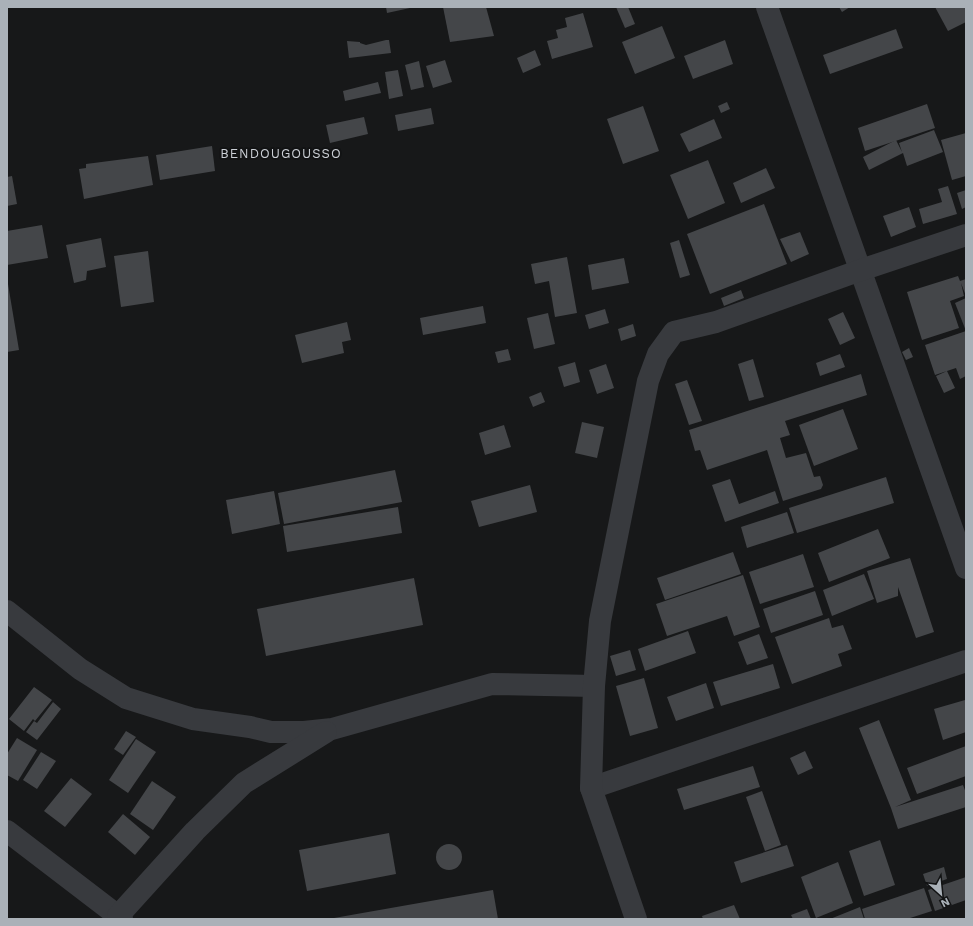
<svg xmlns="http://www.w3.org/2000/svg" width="973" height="926" font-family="'Work Sans',sans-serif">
  <rect width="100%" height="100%" fill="#171819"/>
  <g fill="#444649">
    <polygon points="386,7 410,7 410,8 387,13"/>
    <polygon points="443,7 486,7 494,36 450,42"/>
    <polygon points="616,7 628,7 635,24 625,28"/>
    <polygon points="839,7 850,7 842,12"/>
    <polygon points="935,7 966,7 966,22 948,31"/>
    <polygon points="583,13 593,47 552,59 547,41 558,38 556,30 567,27 565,18"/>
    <polygon points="662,26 675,58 635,74 622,42"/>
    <polygon points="896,29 903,48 830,74 823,55"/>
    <polygon points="386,40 389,40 391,53 349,58 347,41 360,42 360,43 366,45"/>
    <polygon points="725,40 733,64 693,79 684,56"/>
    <polygon points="535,50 541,65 523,73 517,58"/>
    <polygon points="445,60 452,82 433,88 426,66"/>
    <polygon points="419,61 424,87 411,90 405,65"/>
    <polygon points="398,70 403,96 389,99 385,72"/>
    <polygon points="378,82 381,93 345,101 343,91"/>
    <polygon points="727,102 730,109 721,113 718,106"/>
    <polygon points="927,104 935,128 865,151 858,128"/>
    <polygon points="643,106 659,151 623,164 607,119"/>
    <polygon points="431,108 434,124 398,131 395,115"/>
    <polygon points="364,117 368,134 330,143 326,125"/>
    <polygon points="714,119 722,138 689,152 680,134"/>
    <polygon points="934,130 943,152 907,166 903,153 869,170 863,157 896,140 902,152 899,143"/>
    <polygon points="966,133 966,176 952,180 941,140"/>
    <polygon points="212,146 215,171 160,180 156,155"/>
    <polygon points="148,156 153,185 84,199 79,169 86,168 86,164"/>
    <polygon points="708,160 725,203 688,219 670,175"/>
    <polygon points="766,168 775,188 741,203 733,183"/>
    <polygon points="12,176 17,204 7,206 7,177"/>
    <polygon points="948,186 957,214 923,224 919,209 942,202 938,189"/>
    <polygon points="966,190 966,207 962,209 957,193"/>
    <polygon points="764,204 787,264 710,294 687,234"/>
    <polygon points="909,207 916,227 891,237 883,216"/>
    <polygon points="42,225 48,258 7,265 7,231"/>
    <polygon points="800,232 809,254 791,262 780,239"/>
    <polygon points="101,238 106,267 87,271 86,280 74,283 66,245"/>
    <polygon points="679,240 690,275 680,278 670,243"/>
    <polygon points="148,251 154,302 121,307 114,256"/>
    <polygon points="567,257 577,313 555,317 549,281 535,284 531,264"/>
    <polygon points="624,258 629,283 592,290 588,265"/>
    <polygon points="958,276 960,281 966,279 966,296 961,283 964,296 950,301 959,328 922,340 907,292"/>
    <polygon points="8,284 19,350 7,352 7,285"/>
    <polygon points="741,290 744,298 724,306 721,298"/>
    <polygon points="966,298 966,331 955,303"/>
    <polygon points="483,306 486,323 423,335 420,318"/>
    <polygon points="605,309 609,323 589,329 585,315"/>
    <polygon points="843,312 855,338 840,345 828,319"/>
    <polygon points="548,313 555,344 534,349 527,318"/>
    <polygon points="347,322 351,340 342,342 344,353 302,363 295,335"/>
    <polygon points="633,324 636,336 621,341 618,329"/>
    <polygon points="966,331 966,376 960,379 956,368 947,371 955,388 944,393 936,376 947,371 935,375 925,345"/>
    <polygon points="909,348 913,357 906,360 902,352"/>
    <polygon points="508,349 511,360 498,363 495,352"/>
    <polygon points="840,354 845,367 820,376 816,363"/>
    <polygon points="753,359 764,397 749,401 738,364"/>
    <polygon points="575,362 580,382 564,387 558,367"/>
    <polygon points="606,364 614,388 597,394 589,370"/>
    <polygon points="861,374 867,395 785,421 790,435 780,438 786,458 806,453 814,477 820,476 823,485 821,489 783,501 767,450 707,470 700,450 695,451 689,430"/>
    <polygon points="687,380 702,421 689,425 675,384"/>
    <polygon points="541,392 545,402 533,407 529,397"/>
    <polygon points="843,409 858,449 814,466 799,425"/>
    <polygon points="582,422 604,427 597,458 575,453"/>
    <polygon points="504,425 511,447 485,455 479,433"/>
    <polygon points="395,470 402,502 284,524 278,493"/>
    <polygon points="886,477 894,503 797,533 789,508"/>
    <polygon points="730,479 739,504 775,491 779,503 725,522 712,485"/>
    <polygon points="530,485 537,512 479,527 471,501"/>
    <polygon points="274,491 280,524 232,534 226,500"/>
    <polygon points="398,507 402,533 287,552 283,526"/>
    <polygon points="787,512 794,533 747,548 741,527"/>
    <polygon points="878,529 890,558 829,582 818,553"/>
    <polygon points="733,552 741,574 665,600 657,578"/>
    <polygon points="803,554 814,587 760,604 749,572"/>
    <polygon points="910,558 934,632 916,638 898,587 898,596 877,603 867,571"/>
    <polygon points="864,574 874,599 832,616 823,590"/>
    <polygon points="743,575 760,627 734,636 727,616 667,636 656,604"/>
    <polygon points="414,578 423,625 266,656 257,609"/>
    <polygon points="815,591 823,615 771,633 763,609"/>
    <polygon points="829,618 832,628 843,625 852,649 838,654 842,666 792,684 775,637"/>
    <polygon points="688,631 696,653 645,671 638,649"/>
    <polygon points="759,634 768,658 747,665 738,642"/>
    <polygon points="630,650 636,670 616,676 610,656"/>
    <polygon points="773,664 780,688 721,706 713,682"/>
    <polygon points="644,678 658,728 630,736 616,686"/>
    <polygon points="706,683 714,708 676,721 667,697"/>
    <polygon points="34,687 52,700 35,721 33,719 24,731 9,719"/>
    <polygon points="965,700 966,704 966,732 943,740 934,709"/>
    <polygon points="53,702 61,709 37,740 26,732 34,721 37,723"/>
    <polygon points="879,720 911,800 895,807 963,785 966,793 966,807 898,829 891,808 859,728"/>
    <polygon points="126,731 136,737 123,755 114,749"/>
    <polygon points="17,738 37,750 18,781 7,775 7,754"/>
    <polygon points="136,739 156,752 128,793 109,780"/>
    <polygon points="966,746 966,776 917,794 907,768"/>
    <polygon points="805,751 813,768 798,775 790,758"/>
    <polygon points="41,752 56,761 37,789 23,780"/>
    <polygon points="753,766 760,787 684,810 677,789"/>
    <polygon points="71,778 92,794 65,827 44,811"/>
    <polygon points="152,781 176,797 153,830 130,814"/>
    <polygon points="762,791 781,845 765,851 746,797"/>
    <polygon points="123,814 150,837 135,855 108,832"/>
    <polygon points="389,833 396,874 307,891 299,850"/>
    <polygon points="880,840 895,885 864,896 849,851"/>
    <circle cx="449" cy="857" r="13"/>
    <polygon points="787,845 794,866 741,883 734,862"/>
    <polygon points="838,862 853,903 816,918 801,877"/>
    <polygon points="944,867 947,879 927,886 923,874"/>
    <polygon points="966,877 966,900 935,911 928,890"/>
    <polygon points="924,888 932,911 907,919 865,919 862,909"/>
    <polygon points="493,890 498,919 334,919 334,918"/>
    <polygon points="734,905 740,919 703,919 702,916"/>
    <polygon points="860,907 864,919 830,919"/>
    <polygon points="807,909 811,919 793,919 791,915"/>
  </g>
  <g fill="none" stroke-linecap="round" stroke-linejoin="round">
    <g stroke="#383a3e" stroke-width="22">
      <polyline points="767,7 966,568"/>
      <polyline points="7,611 80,669 126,698 193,719 250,727 271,732 304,732 332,729 492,684 594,686"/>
      <polyline points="591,788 966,661"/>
      <polyline points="7,831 122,919"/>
      <polyline points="118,916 195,831 244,783 326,732"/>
      <polyline points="636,919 591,788 594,686 600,621 648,381 658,354 674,332 716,322 861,270 966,235"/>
    </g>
  </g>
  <g text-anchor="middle" stroke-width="4" stroke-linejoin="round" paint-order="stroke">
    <g font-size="13" letter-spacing="1" fill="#cbcfd5" stroke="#121314">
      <text x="281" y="158">BENDOUGOUSSO</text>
    </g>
  </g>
  <rect width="973" height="926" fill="none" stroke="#aab1b8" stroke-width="16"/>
  <g transform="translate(941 894) rotate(153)" stroke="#121314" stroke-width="3" paint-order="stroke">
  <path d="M0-3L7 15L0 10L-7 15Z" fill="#aab1b8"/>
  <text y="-6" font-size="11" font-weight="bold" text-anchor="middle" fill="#aab1b8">N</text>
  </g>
</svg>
